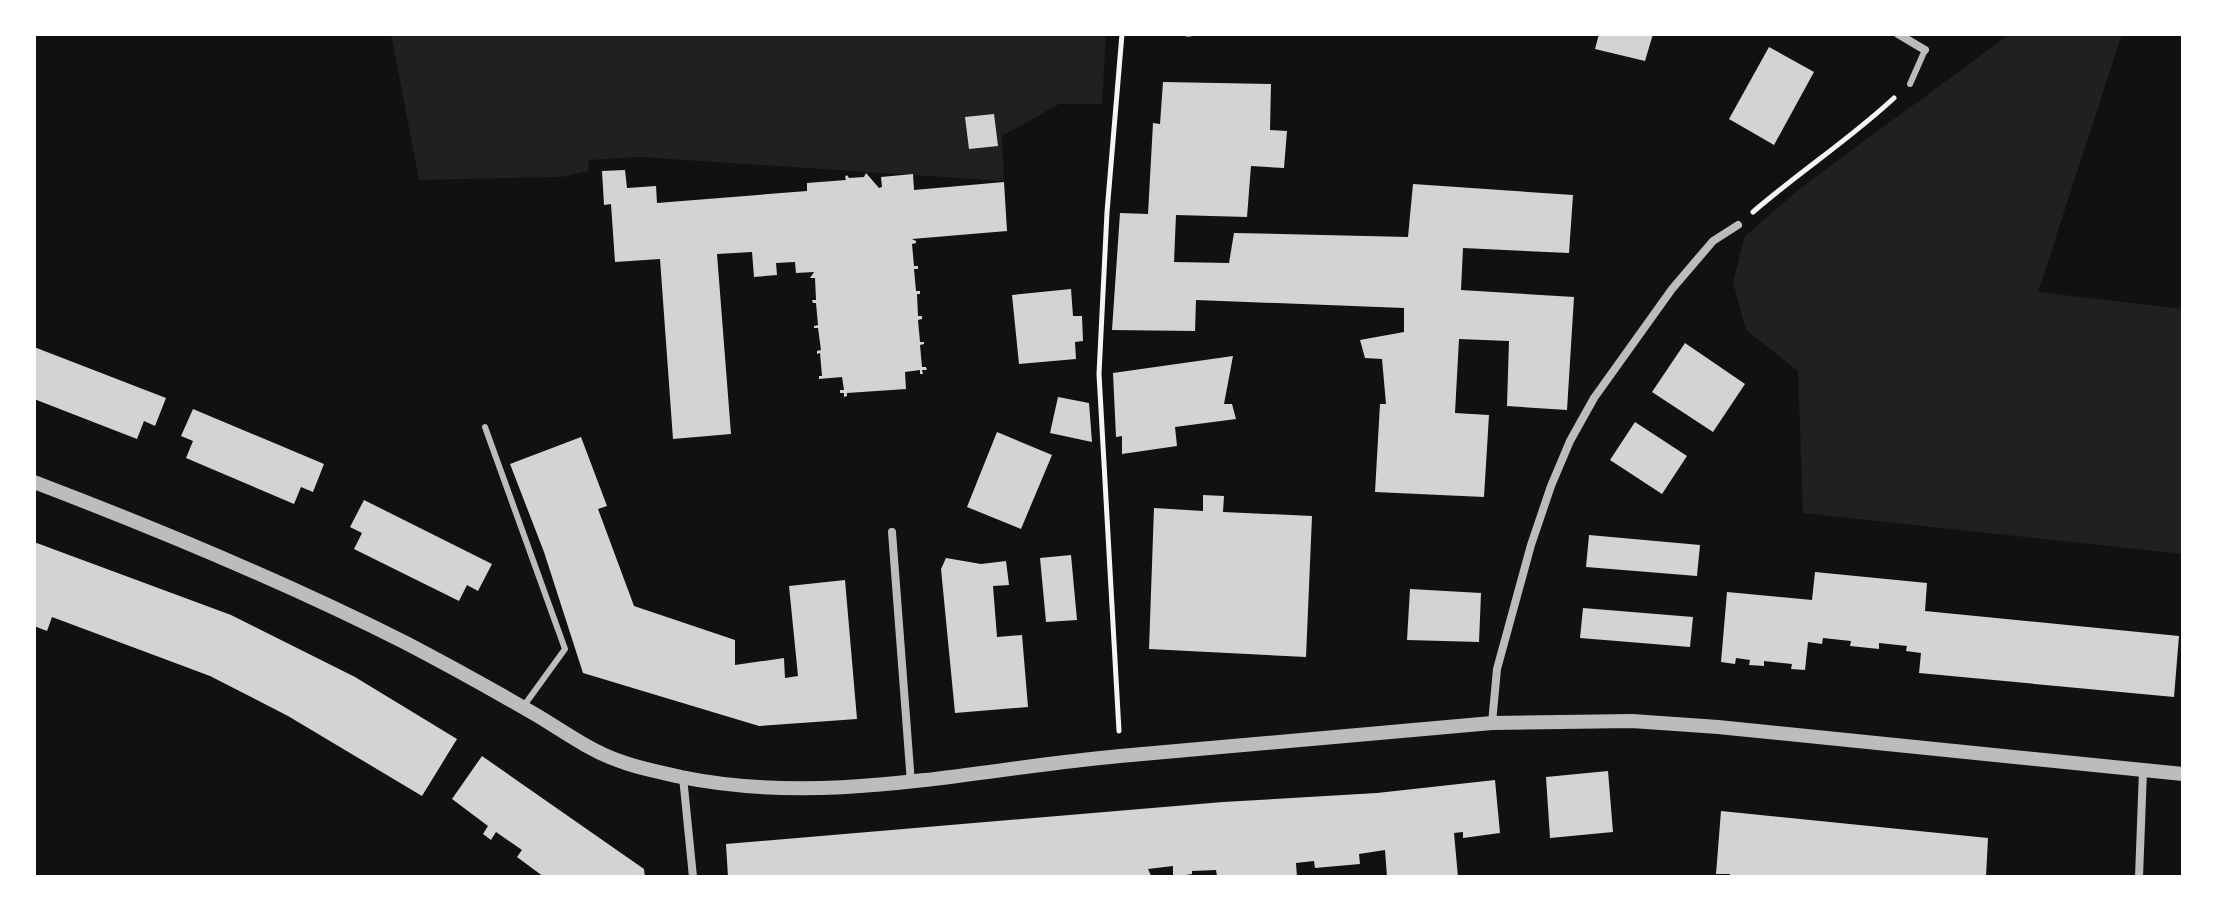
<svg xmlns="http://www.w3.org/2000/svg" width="2217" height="911" font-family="'Source Sans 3',sans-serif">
  <rect width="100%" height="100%" fill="#111"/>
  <g fill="#202020">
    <polygon points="391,34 1106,34 1102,104 1059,104 1002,136 1004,181 640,157 589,160 588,171 561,177 419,180"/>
    <polygon points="2010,34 2122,34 2038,292 2183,309 2183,554 1803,513 1798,371 1746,330 1733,282 1745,236 1803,186"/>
  </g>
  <g fill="#d3d3d3">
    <polygon points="1599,34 1653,34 1645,61 1595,49"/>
    <polygon points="1769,47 1814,72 1774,145 1729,119"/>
    <polygon points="1163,82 1271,84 1270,130 1287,131 1284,168 1251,166 1247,217 1176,215 1174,262 1229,263 1234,233 1408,237 1413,184 1573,195 1569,253 1463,248 1461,290 1574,297 1567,410 1507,406 1509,341 1459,339 1455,413 1489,415 1484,497 1375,492 1380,404 1386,404 1382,359 1365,358 1360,340 1404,332 1404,308 1196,300 1195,331 1112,330 1120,213 1148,214 1153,123 1160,124"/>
    <polygon points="994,114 998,146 969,149 965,117"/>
    <polygon points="625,170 627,188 656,186 657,203 807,191 807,183 846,180 845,177 847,175 849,178 864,177 866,173 879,188 882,187 881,177 913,174 914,190 1004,182 1007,231 912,239 916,241 916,243 912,244 914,266 918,266 918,269 914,269 916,291 920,291 920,294 917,294 918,316 922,316 922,319 918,320 920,342 924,342 924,344 920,345 922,367 926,367 927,370 922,370 923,374 920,374 920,370 905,372 906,389 847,393 847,396 844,397 844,393 840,393 840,390 844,390 842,377 819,379 819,376 822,376 820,353 817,354 817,351 821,350 818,328 814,328 814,326 818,325 816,303 813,303 812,300 816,300 815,278 810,278 814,272 796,273 795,262 776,263 777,275 754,277 752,252 717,254 731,434 673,439 660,259 615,262 611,204 604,205 602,171"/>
    <polygon points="1071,289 1073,316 1082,316 1083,341 1075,342 1076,359 1019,364 1012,295"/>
    <polygon points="1685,343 1745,384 1713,432 1652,392"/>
    <polygon points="34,347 166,398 155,426 144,421 137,439 34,399"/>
    <polygon points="1233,356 1224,404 1232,404 1236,419 1175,427 1177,446 1122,454 1122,436 1116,437 1113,373"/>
    <polygon points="1058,397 1089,403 1092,442 1050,433"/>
    <polygon points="193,409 324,464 313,492 301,487 294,504 186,458 193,441 181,436"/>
    <polygon points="1635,422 1687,456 1662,494 1610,460"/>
    <polygon points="997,432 1052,455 1021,529 967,507"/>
    <polygon points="581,437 607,506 598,509 634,606 735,640 735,665 784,658 785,678 798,676 789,586 845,580 857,719 759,726 583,673 544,552 510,464"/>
    <polygon points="1203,495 1224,496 1223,512 1312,516 1306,657 1149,649 1154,508 1203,511"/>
    <polygon points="364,500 492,564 478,591 467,585 459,601 354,549 362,533 350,527"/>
    <polygon points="1589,535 1700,545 1697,576 1586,567"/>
    <polygon points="34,542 231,615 355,677 457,739 422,796 288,716 210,676 52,617 47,631 34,626"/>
    <polygon points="1071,555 1077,620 1046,622 1040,558"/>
    <polygon points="946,558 981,564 1006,561 1009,585 993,586 997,637 1022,635 1028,707 955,713 941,569"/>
    <polygon points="1815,572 1927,583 1925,611 2179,636 2174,697 1919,673 1921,653 1906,651 1907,646 1879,643 1879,649 1850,646 1851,641 1823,638 1822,644 1808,642 1805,670 1791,669 1792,664 1764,661 1764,666 1749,665 1750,660 1736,658 1735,664 1721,662 1727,592 1812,600"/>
    <polygon points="1410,589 1481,593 1479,642 1407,640"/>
    <polygon points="1583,608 1693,617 1690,647 1580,638"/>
    <polygon points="482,756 644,869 645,877 544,877 517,857 522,850 496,832 491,840 483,834 488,826 452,799"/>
    <polygon points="1608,771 1613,832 1550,838 1546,777"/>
    <polygon points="1495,780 1500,833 1463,838 1463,832 1454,833 1458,877 1387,877 1385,850 1359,854 1360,864 1315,868 1314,861 1296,863 1297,877 1217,876 1216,870 1192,871 1192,874 1173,877 1173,866 1148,869 1151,876 1142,877 728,877 726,844 1223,802 1377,793"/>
    <polygon points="1721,811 1988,838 1986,877 1729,877 1730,874 1716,874"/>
  </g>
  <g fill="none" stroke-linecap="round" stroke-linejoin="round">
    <g stroke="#f5f5f5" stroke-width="5">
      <polyline points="1187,34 1190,34"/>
      <path d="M1753,212C1798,173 1850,139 1894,98"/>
      <polyline points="1119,731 1099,374 1107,212 1122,34"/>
    </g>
    <g stroke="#bcbcbc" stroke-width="6">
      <polyline points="1910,84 1925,50"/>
      <polyline points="485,427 565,649 523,707"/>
    </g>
    <g stroke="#bcbcbc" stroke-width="8">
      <polyline points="1898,34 1925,50"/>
      <polyline points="892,532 911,783"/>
      <polyline points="1492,723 1497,669 1531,545 1551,486 1570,441 1594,398 1672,289 1713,241 1738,225"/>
      <polyline points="683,777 693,877"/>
      <polyline points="2139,877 2143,771"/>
    </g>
    <path stroke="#bcbcbc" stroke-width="14" d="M34,482C160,530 285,582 406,643C450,666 495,691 538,716C563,731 589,750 617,760C637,768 660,772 681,777C828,807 974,769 1120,756L1492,723L1632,721L1718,727L2183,774"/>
  </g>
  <rect width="2217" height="911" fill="none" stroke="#ffffff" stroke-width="72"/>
</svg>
